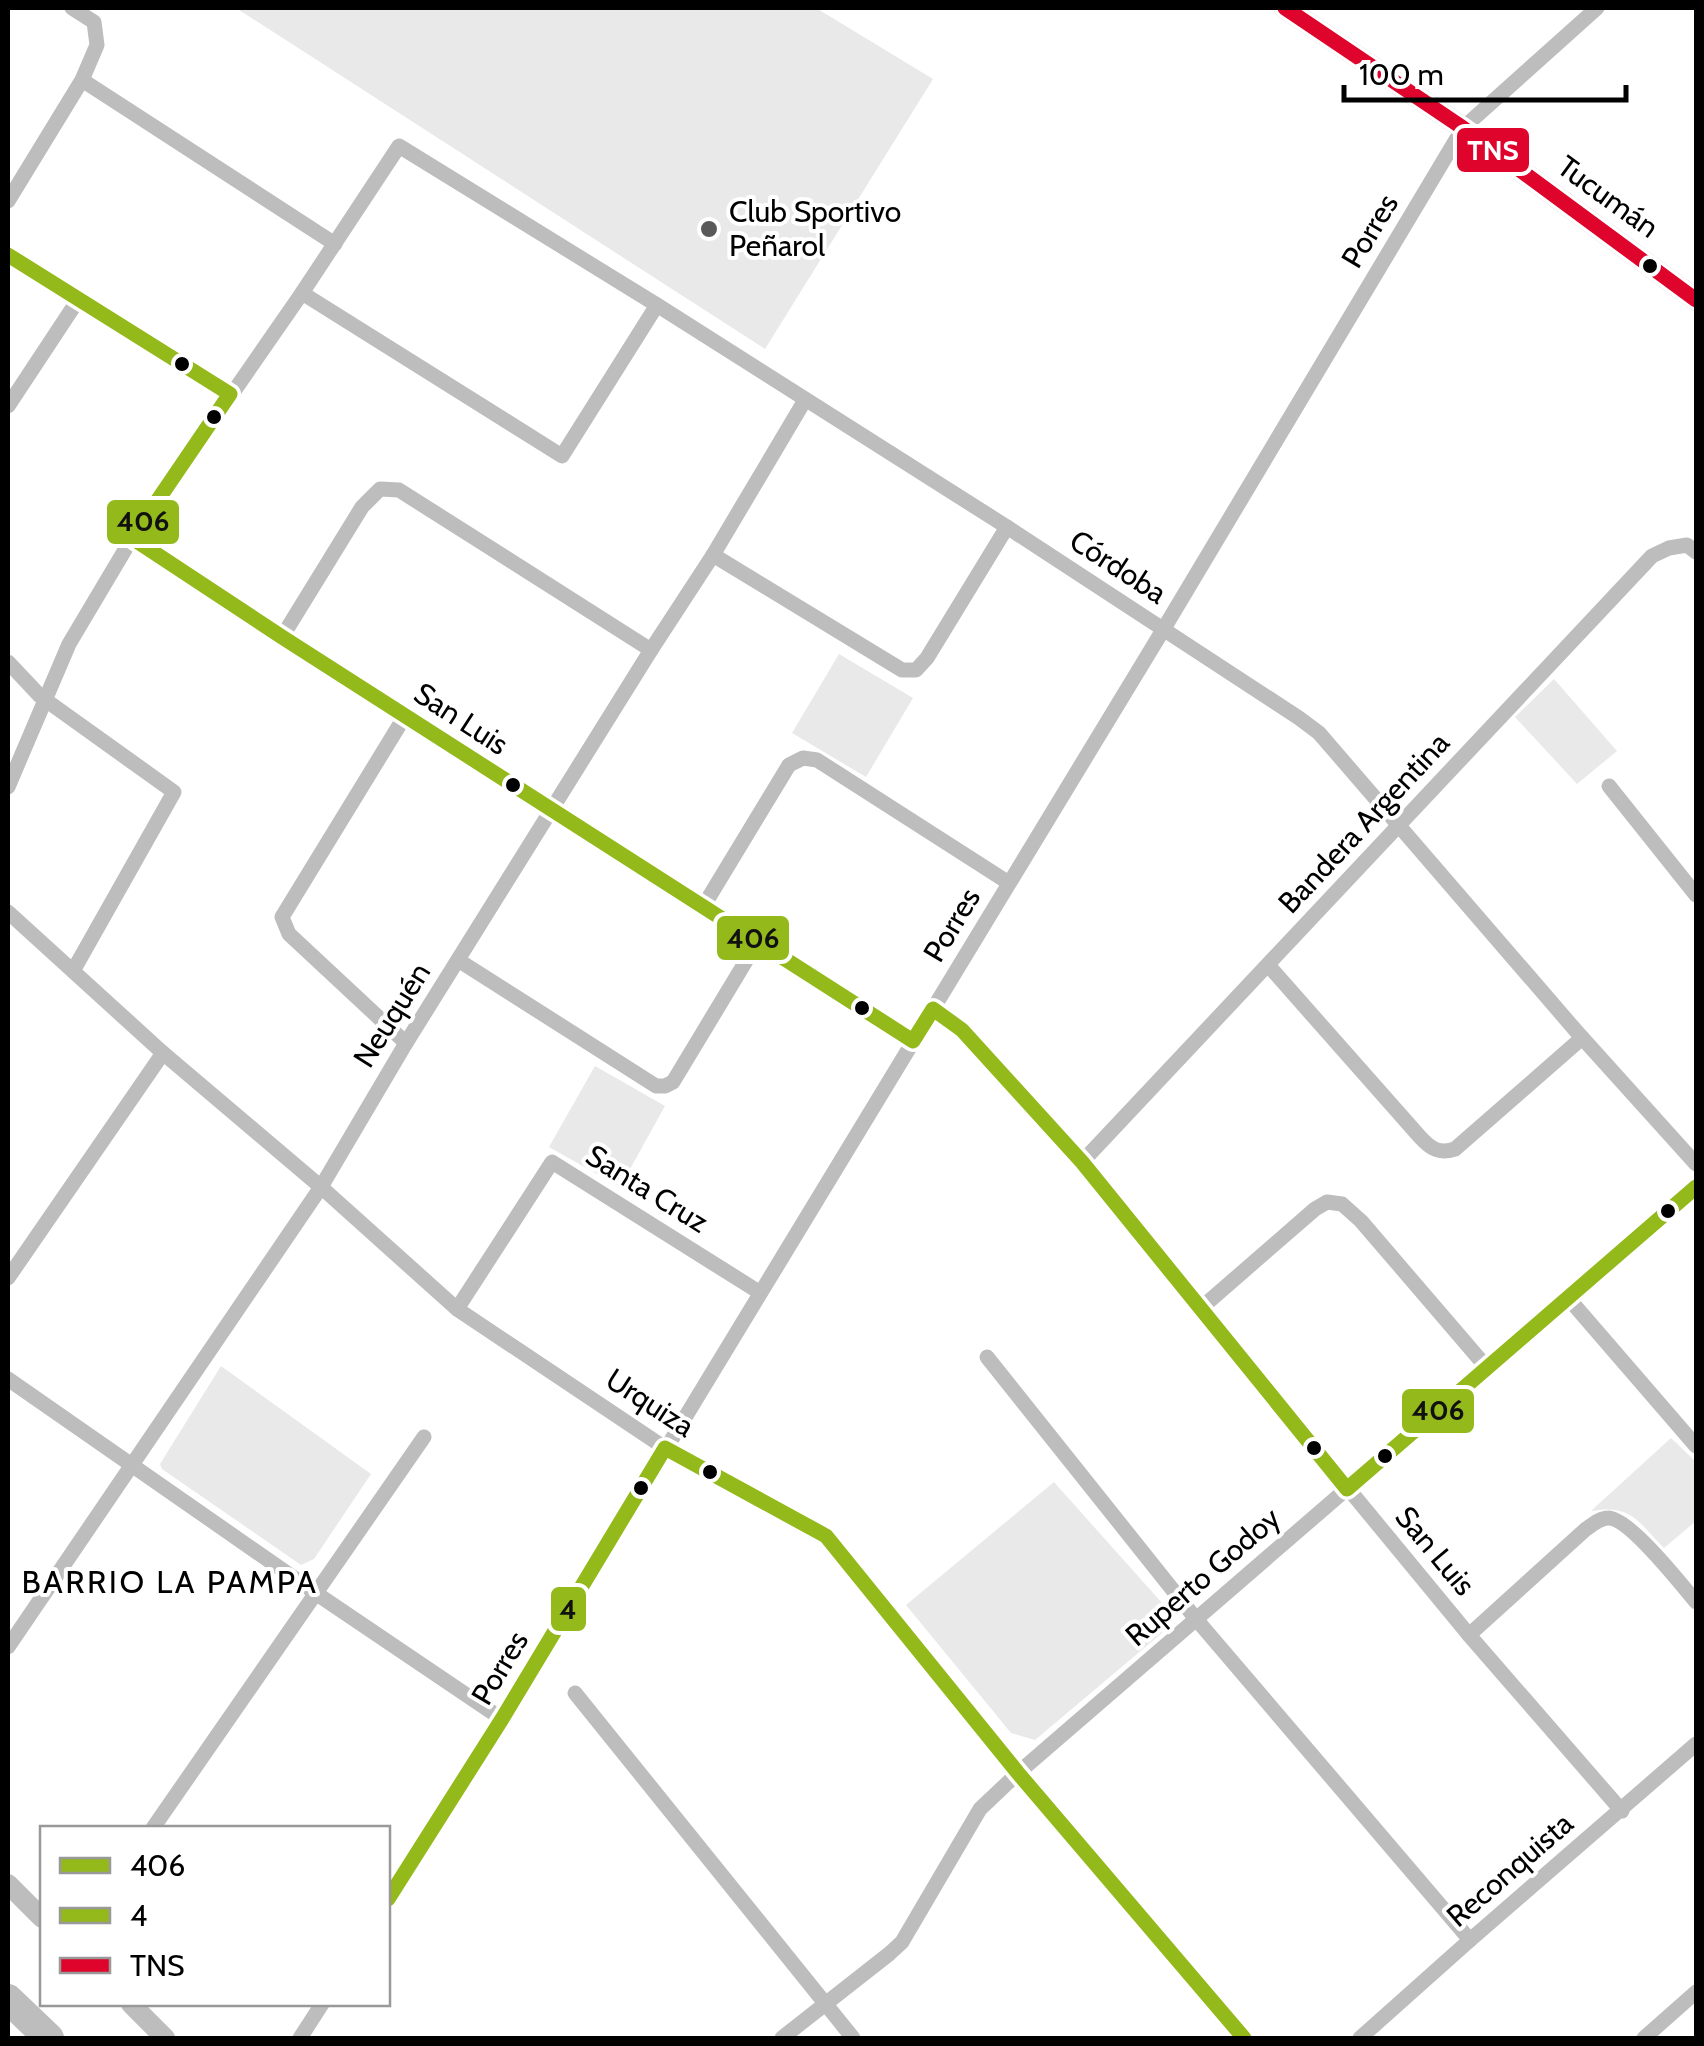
<svg xmlns="http://www.w3.org/2000/svg" width="1704" height="2046" font-family="Cabin,sans-serif">
  <rect width="100%" height="100%" fill="#fff"/>
  <g fill="#e9e9e9">
    <polygon points="236,8 816,8 933,79 765,349"/>
    <polygon points="839,654 913,698 866,777 792,733"/>
    <polygon points="1554,679 1617,751 1577,784 1515,717"/>
    <polygon points="595,1066 665,1106 620,1187 549,1147"/>
    <polygon points="221,1366 371,1474 314,1559 301,1565 162,1469 160,1464"/>
    <path d="M1671,1438L1696,1462V1521L1664,1548C1637,1521 1632,1504 1591,1511Z"/>
    <polygon points="1054,1482 1162,1603 1162,1633 1035,1740 1011,1733 906,1605"/>
  </g>
  <g fill="none" stroke-linecap="round" stroke-linejoin="round">
    <g stroke="#bdbdbd" stroke-width="15">
      <polyline points="82,80 335,244"/>
      <polyline points="8,201 82,80 97,45 94,22 72,8"/>
      <polyline points="8,255 230,394"/>
      <polyline points="302,293 562,456 657,305"/>
      <polyline points="8,406 78,300"/>
      <polyline points="132,538 282,637 913,1041"/>
      <polyline points="713,555 902,670 916,670 927,658 1007,527"/>
      <polyline points="282,637 362,507 380,489 399,490 651,650"/>
      <polyline points="8,662 40,696 174,792 73,971"/>
      <polyline points="405,716 282,917 289,934 406,1043"/>
      <polyline points="1609,786 1696,895"/>
      <polyline points="8,787 69,644 132,538 302,293 399,146 657,305 1007,527 1299,718 1319,733 1577,1032 1696,1164"/>
      <polyline points="703,907 789,765 803,758 817,760 1009,883"/>
      <polyline points="8,912 163,1053 321,1187 457,1309 665,1448 826,1536 1018,1773 1244,2038"/>
      <polyline points="458,960 656,1086 665,1086 673,1082 758,941"/>
      <path d="M1268,965L1420,1137C1431,1149 1439,1154 1455,1149L1582,1038"/>
      <polyline points="933,1009 962,1030 1082,1162 1200,1309 1469,1635 1622,1811"/>
      <polyline points="1082,1162 1652,556 1669,548 1687,545 1696,552"/>
      <polyline points="8,1278 163,1053"/>
      <polyline points="1569,1299 1696,1446"/>
      <polyline points="457,1309 552,1162 759,1292"/>
      <polyline points="1200,1309 1315,1209 1327,1202 1342,1204 1361,1221 1488,1369"/>
      <polyline points="987,1357 1196,1619 1470,1940"/>
      <polyline points="8,1379 317,1594 502,1719"/>
      <path d="M1469,1635L1586,1529C1592,1525 1600,1518 1608,1518C1628,1517 1682,1585 1696,1602"/>
      <polyline points="8,1647 321,1187 406,1043 651,650 713,555 805,400"/>
      <polyline points="575,1693 853,2038"/>
      <polyline points="153,1828 424,1437"/>
      <polyline points="388,1899 502,1719 1163,630 1463,128 1597,8"/>
      <polyline points="300,2038 322,2004"/>
      <polyline points="782,2038 889,1954 902,1942 980,1809 1018,1773 1696,1187"/>
      <polyline points="1360,2038 1470,1940 1696,1744"/>
      <polyline points="1644,2038 1696,1992"/>
    </g>
    <g stroke="#bdbdbd" stroke-width="20">
      <polyline points="8,1884 42,1918"/>
      <polyline points="131,2004 165,2038"/>
    </g>
    <polyline stroke="#c0c0c0" stroke-width="22" points="1285,8 1463,128 1696,300"/>
    <polyline stroke="#bdbdbd" stroke-width="30" points="8,1999 49,2038"/>
    <g stroke="#fff" stroke-width="22">
      <polyline id="bus-1" points="8,255 230,394 132,538 282,637 913,1041 933,1009 962,1030 1082,1162 1347,1489 1696,1187"/>
    </g>
    <g stroke="#fff" stroke-width="22">
      <polyline id="bus-2" points="388,1899 502,1719 665,1448 826,1536 1018,1773 1244,2038"/>
    </g>
    <g stroke="#fff" stroke-width="22">
      <polyline id="bus-3" points="1285,8 1463,128 1696,300"/>
    </g>
    <use href="#bus-1" stroke="#94b91b" stroke-width="15"/>
    <use href="#bus-2" stroke="#94b91b" stroke-width="15"/>
    <use href="#bus-3" stroke="#de042c" stroke-width="15"/>
  </g>
  <circle fill="#595959" stroke="#fff" stroke-width="4" cx="709" cy="229" r="10"/>
  <g fill="#000" stroke="#fff" stroke-width="4">
    <circle cx="1650" cy="266" r="9"/>
    <circle cx="182" cy="364" r="9"/>
    <circle cx="214" cy="417" r="9"/>
    <circle cx="513" cy="785" r="9"/>
    <circle cx="862" cy="1008" r="9"/>
    <circle cx="1668" cy="1211" r="9"/>
    <circle cx="1314" cy="1448" r="9"/>
    <circle cx="1385" cy="1456" r="9"/>
    <circle cx="710" cy="1472" r="9"/>
    <circle cx="641" cy="1488" r="9"/>
  </g>
  <g text-anchor="middle" stroke-width="8" stroke-linejoin="round" paint-order="stroke">
    <g font-size="30" fill="#000" stroke="#fff">
      <text transform="translate(1608 197) rotate(36)" y="10">Tucumán</text>
      <text transform="translate(1370 231) rotate(-59)" y="10">Porres</text>
      <text transform="translate(1118 567) rotate(33)" y="10">Córdoba</text>
      <text transform="translate(461 719) rotate(33)" y="10">San Luis</text>
      <text transform="translate(1364 823) rotate(-47)" y="10">Bandera Argentina</text>
      <text transform="translate(952 925) rotate(-59)" y="10">Porres</text>
      <text transform="translate(392 1015) rotate(-58)" y="10">Neuquén</text>
      <text transform="translate(647 1189) rotate(32)" y="10">Santa Cruz</text>
      <text transform="translate(650 1403) rotate(33)" y="10">Urquiza</text>
      <text transform="translate(1435 1551) rotate(50)" y="10">San Luis</text>
      <text transform="translate(1203 1577) rotate(-41)" y="10">Ruperto Godoy</text>
      <text transform="translate(500 1668) rotate(-59)" y="10">Porres</text>
      <text transform="translate(1510 1870) rotate(-41)" y="10">Reconquista</text>
    </g>
    <g font-size="30" fill="#000" stroke="#fff" text-anchor="start">
      <text x="729" y="222">Club Sportivo<tspan x="729" dy="34">Peñarol</tspan></text>
    </g>
    <g font-size="32" letter-spacing="2.5" fill="#000" stroke="#fff">
      <text x="170" y="1593">BARRIO LA PAMPA</text>
    </g>
  </g>
  <g stroke="#fff" stroke-width="4">
    <rect x="1455" y="126" width="76" height="48" rx="10" fill="#de042c"/>
    <rect x="105" y="498" width="76" height="48" rx="10" fill="#94b91b"/>
    <rect x="715" y="914" width="76" height="48" rx="10" fill="#94b91b"/>
    <rect x="1400" y="1387" width="76" height="48" rx="10" fill="#94b91b"/>
    <rect x="549" y="1585" width="39" height="48" rx="10" fill="#94b91b"/>
  </g>
  <g font-size="28" text-anchor="middle" font-weight="bold" fill="#fff">
    <text x="1493" y="160">TNS</text>
  </g>
  <g font-size="28" text-anchor="middle" font-weight="bold" fill="#111">
    <text x="143" y="531">406</text>
    <text x="753" y="948">406</text>
    <text x="1438" y="1420">406</text>
    <text x="568" y="1619">4</text>
  </g>
  <rect width="1704" height="2046" fill="none" stroke="#000000" stroke-width="20"/>
  <rect x="40" y="1826" width="350" height="180" fill="#ffffff" stroke="#999999" stroke-width="2.5"/>
  <rect x="60" y="1858" width="50" height="15" fill="#94b91b" stroke="#999999" stroke-width="2.5"/>
  <text x="130" y="1876" font-size="30" fill="#000000">406</text>
  <rect x="60" y="1908" width="50" height="15" fill="#94b91b" stroke="#999999" stroke-width="2.5"/>
  <text x="130" y="1926" font-size="30" fill="#000000">4</text>
  <rect x="60" y="1958" width="50" height="15" fill="#de042c" stroke="#999999" stroke-width="2.5"/>
  <text x="130" y="1976" font-size="30" fill="#000000">TNS</text>
  <path d="M1344 85v15h282v-15" fill="none" stroke="#000000" stroke-width="5"/>
  <text x="1359" y="85" font-size="30" fill="#000000" stroke="#ffffff" stroke-width="8" paint-order="stroke">100 m</text>
</svg>
